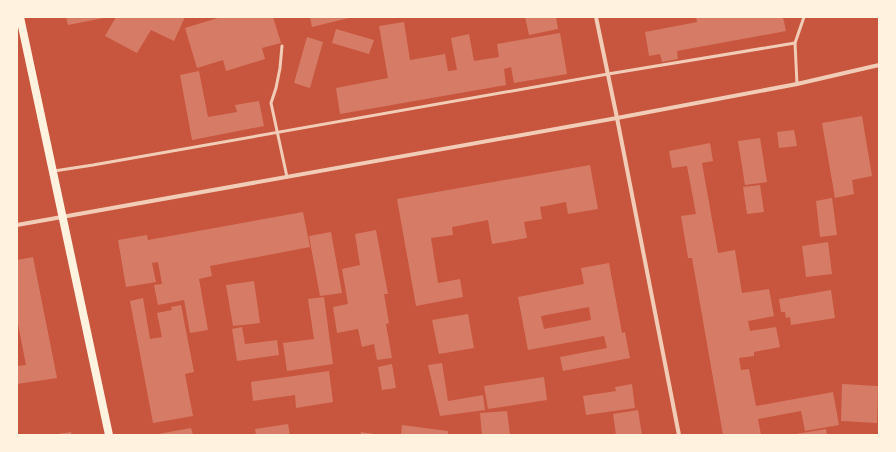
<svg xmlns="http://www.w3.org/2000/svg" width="896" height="452" font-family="Signika,sans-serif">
  <rect width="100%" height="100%" fill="#c8553d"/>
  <g fill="#d67c66" fill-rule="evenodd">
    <polygon points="66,17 104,17 104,18 68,25"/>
    <polygon points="116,17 157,18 185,17 174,41 151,30 137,53 105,36"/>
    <polygon points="221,17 273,17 281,43 262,48 265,59 226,71 223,60 197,68 185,28"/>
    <polygon points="310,17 349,17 349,18 312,27"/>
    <polygon points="525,17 556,17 558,29 529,35"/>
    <polygon points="696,17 783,17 786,31 677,51 678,59 662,62 660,54 649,56 645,32 697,22"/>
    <polygon points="404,22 410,60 445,54 448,71 457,70 451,38 469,34 474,61 499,57 497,44 560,33 567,74 514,83 511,67 504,69 506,85 340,114 336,88 388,78 379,26"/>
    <polygon points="336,29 374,40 369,54 332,43"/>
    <polygon points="307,37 323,42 310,88 294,83"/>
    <polygon points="199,71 208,117 237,112 235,105 259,101 264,126 192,140 180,75"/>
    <polygon points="862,116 872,176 852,180 854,194 835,198 822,123"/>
    <polygon points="794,130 797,146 779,148 777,132"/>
    <polygon points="760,138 767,182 745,185 738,141"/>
    <polygon points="710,143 713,161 702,163 718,253 735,250 742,293 769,289 774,316 748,321 750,331 776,327 780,347 754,352 754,356 739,358 741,370 749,369 756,406 833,392 839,425 805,431 801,411 758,419 761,435 723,435 692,258 688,258 681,216 696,214 687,166 672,168 669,151"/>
    <polygon points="590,165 598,209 568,214 566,202 540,207 542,219 524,222 527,238 492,244 488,220 452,227 453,235 431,238 438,283 460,279 463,297 416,306 397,199"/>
    <polygon points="760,185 764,212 747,214 743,187"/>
    <polygon points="832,198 837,235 820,237 816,201"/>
    <polygon points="303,212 310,247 210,266 212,276 199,279 208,330 190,333 184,300 158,305 154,285 162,284 158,262 152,263 156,282 126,287 118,240 147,235 148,240"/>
    <polygon points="376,230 388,294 384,294 389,323 386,324 392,358 377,360 374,344 362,347 358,329 337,333 333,307 348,304 342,269 360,265 355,234"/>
    <polygon points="331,232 342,293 320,296 309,236"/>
    <polygon points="828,242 832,274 806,277 802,246"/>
    <polygon points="33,257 57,378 17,384 17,366 26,365 17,319 17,260"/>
    <path d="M609,263L622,333L625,332L630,358L563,371L560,357L607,348L604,336L528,350L518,297L584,284L581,268ZM589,307L591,320L544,329L541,316Z"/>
    <polygon points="254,281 260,323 233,326 226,285"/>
    <polygon points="831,290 835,318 791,325 790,317 786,318 785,312 781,312 779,299"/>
    <polygon points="324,297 333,364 287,371 283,343 314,339 308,299"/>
    <polygon points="143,298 150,339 162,337 157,313 172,310 171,307 181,305 194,372 185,374 193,416 153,423 130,301"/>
    <polygon points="468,314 474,348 439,354 432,320"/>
    <polygon points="242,327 245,344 277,340 279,355 237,361 232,329"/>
    <polygon points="442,363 448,401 483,395 485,410 440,416 428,365"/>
    <polygon points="392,364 396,388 382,390 378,367"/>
    <polygon points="329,371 333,402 296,408 295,395 253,401 251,382"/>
    <polygon points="544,377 547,400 488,409 484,386"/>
    <polygon points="632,384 635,408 586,415 583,396 616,391 615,387"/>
    <polygon points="842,384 878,386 877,423 841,421"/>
    <polygon points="638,410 642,435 616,435 613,414"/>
    <polygon points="507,411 510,435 482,435 480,413"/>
    <polygon points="288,424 290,435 256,435 255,429"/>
    <polygon points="402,425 448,431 448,435 401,435"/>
    <polygon points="191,428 193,435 158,435 158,434"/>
    <polygon points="826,429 827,435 796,435 796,434"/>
    <polygon points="71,432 72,435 58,435 58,434"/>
    <polygon points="361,432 374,434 374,435 360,435"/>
  </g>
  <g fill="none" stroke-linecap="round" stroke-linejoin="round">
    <g stroke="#f1ccb7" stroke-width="3">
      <polyline points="282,46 280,68 276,88 271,103 287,177"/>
      <polyline points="797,84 795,43 804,17"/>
      <polyline points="54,171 93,165 608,74 795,43"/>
    </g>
    <g stroke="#f1ccb7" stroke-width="4">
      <polyline points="596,17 617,118 679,435"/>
      <polyline points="17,225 617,118 797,84 879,65"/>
    </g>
    <polyline stroke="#fff3e0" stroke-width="8" points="20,17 109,435"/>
  </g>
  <rect width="896" height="452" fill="none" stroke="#fff3e0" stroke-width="36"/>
</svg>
